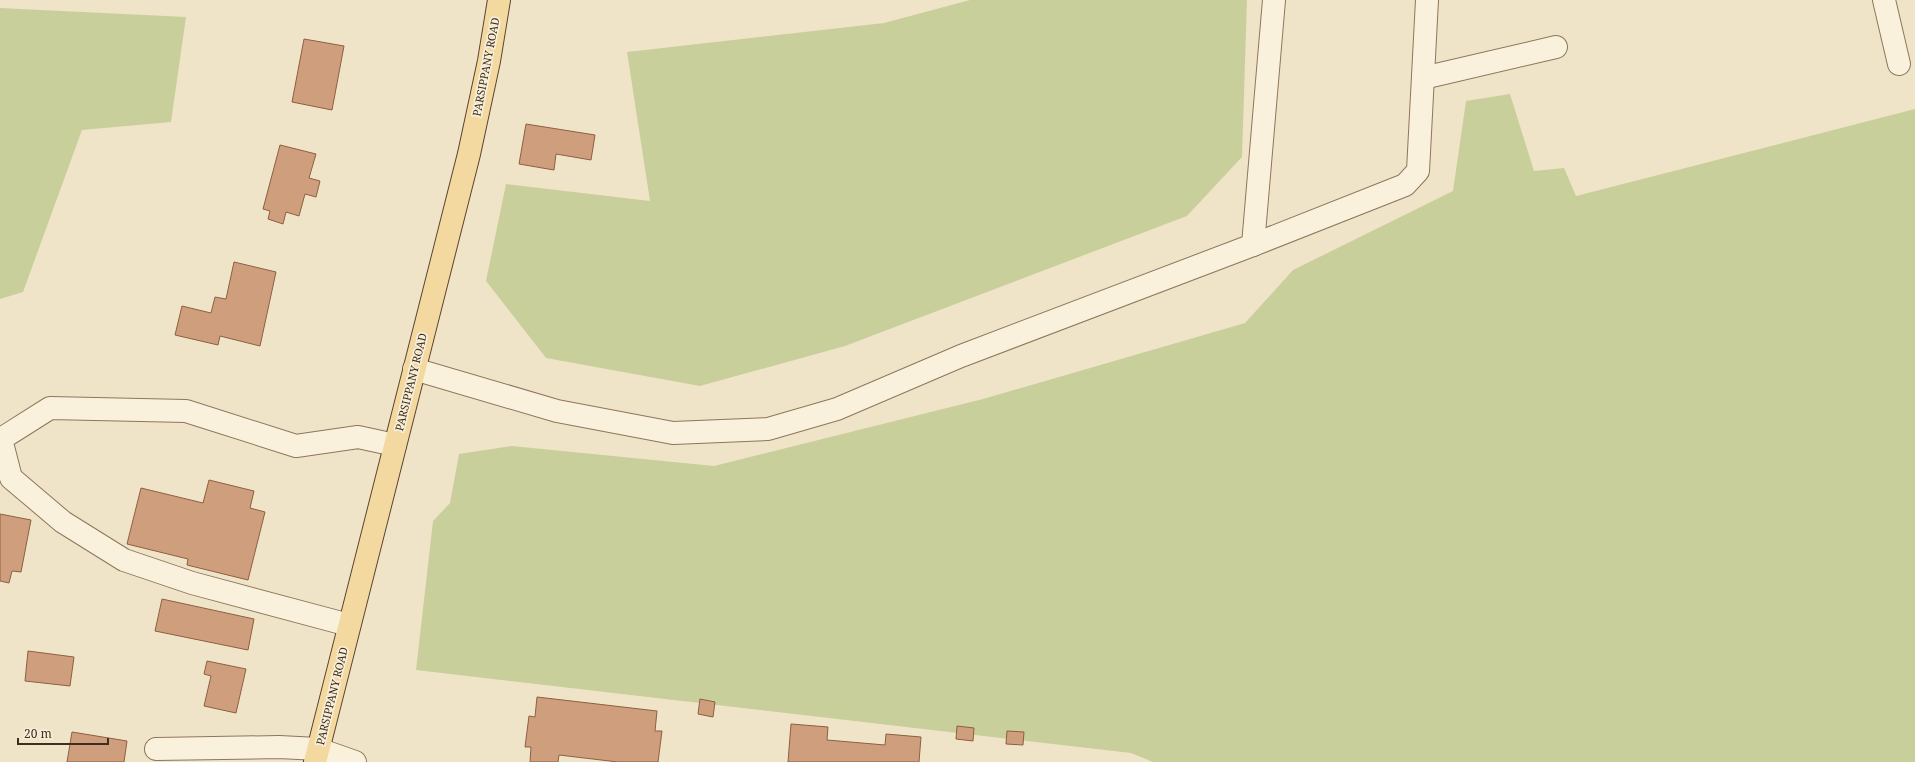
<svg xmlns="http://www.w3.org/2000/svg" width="1915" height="762" font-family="'Noto Serif',serif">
  <rect width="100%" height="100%" fill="#f0e4c8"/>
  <g fill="#c9cf9b">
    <polygon points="970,0 1247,0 1242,157 1187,216 845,346 700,386 546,358 486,281 506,184 650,201 627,52 884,23"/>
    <polygon points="0,8 186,17 171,122 82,130 23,292 0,299"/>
    <polygon points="1510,94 1534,171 1564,168 1576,196 1915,109 1915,762 1153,762 1131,753 416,670 433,521 450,503 459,454 512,446 714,466 983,399 1245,323 1293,270 1453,191 1466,101"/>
  </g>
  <g fill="#cf9f7d" stroke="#8d5f41">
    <polygon points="304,39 344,46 332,110 292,102"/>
    <polygon points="526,124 595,135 591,160 556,154 554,170 519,164"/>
    <polygon points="280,145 316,154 309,178 320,181 316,197 305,194 299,216 286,212 283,224 268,219 270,211 263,209"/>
    <polygon points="234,262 276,272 260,346 220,336 218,345 175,335 182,306 211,313 215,297 226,299"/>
    <polygon points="209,480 254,491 250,508 265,512 248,580 187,565 188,559 127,544 141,488 203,503"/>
    <polygon points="0,514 31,520 21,572 12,571 9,583 0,581"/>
    <polygon points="162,599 254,619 248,650 155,631"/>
    <polygon points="28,651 74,657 70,686 25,681"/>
    <polygon points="207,661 246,669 236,713 204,706 211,676 204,674"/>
    <polygon points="537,697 657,711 655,731 662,731 658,762 618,762 559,755 558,762 530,762 531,747 525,747 529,716 535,717"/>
    <polygon points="700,699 715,702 713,717 698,714"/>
    <polygon points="791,724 828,727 827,740 885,745 886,734 921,737 919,762 788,762"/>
    <polygon points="957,726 974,728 973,741 956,739"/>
    <polygon points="1007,731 1024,732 1023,745 1006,744"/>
    <polygon points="72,732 127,741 124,762 67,762"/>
  </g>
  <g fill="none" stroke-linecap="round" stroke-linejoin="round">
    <g stroke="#8d765c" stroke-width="24">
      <g id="minor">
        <polyline points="1884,0 1899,64"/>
        <polyline points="1423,78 1556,47"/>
        <polyline points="1253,245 1405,185 1418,171 1427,0"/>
        <polyline points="414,369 557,411 673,433 768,429 837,409 961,356 1253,245 1274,0"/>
        <polyline points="349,625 192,583 124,560 63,522 11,478 1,439 50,408 186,411 296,446 358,437 395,445"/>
        <polyline points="156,749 279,747 318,749 355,762"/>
      </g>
    </g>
    <g stroke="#5b4430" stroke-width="24">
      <polyline id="major" points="315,762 469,154 489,61 499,0"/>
    </g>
    <use href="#minor" stroke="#faf1dc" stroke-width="22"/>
    <use href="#major" stroke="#f3d9a0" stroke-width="22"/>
  </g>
  <g text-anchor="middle" stroke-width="3.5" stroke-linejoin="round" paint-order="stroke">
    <g font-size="11" fill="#3d2e20" stroke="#f7eed8">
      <text transform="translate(486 67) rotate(-79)" y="4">PARSIPPANY ROAD</text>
      <text transform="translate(411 382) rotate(-76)" y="4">PARSIPPANY ROAD</text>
      <text transform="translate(332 696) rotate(-76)" y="4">PARSIPPANY ROAD</text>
    </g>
  </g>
  <path d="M18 738v6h90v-6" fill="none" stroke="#3d2e20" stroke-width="2"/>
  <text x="24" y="738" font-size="12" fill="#3d2e20" stroke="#f7eed8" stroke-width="3" paint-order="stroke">20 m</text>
</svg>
